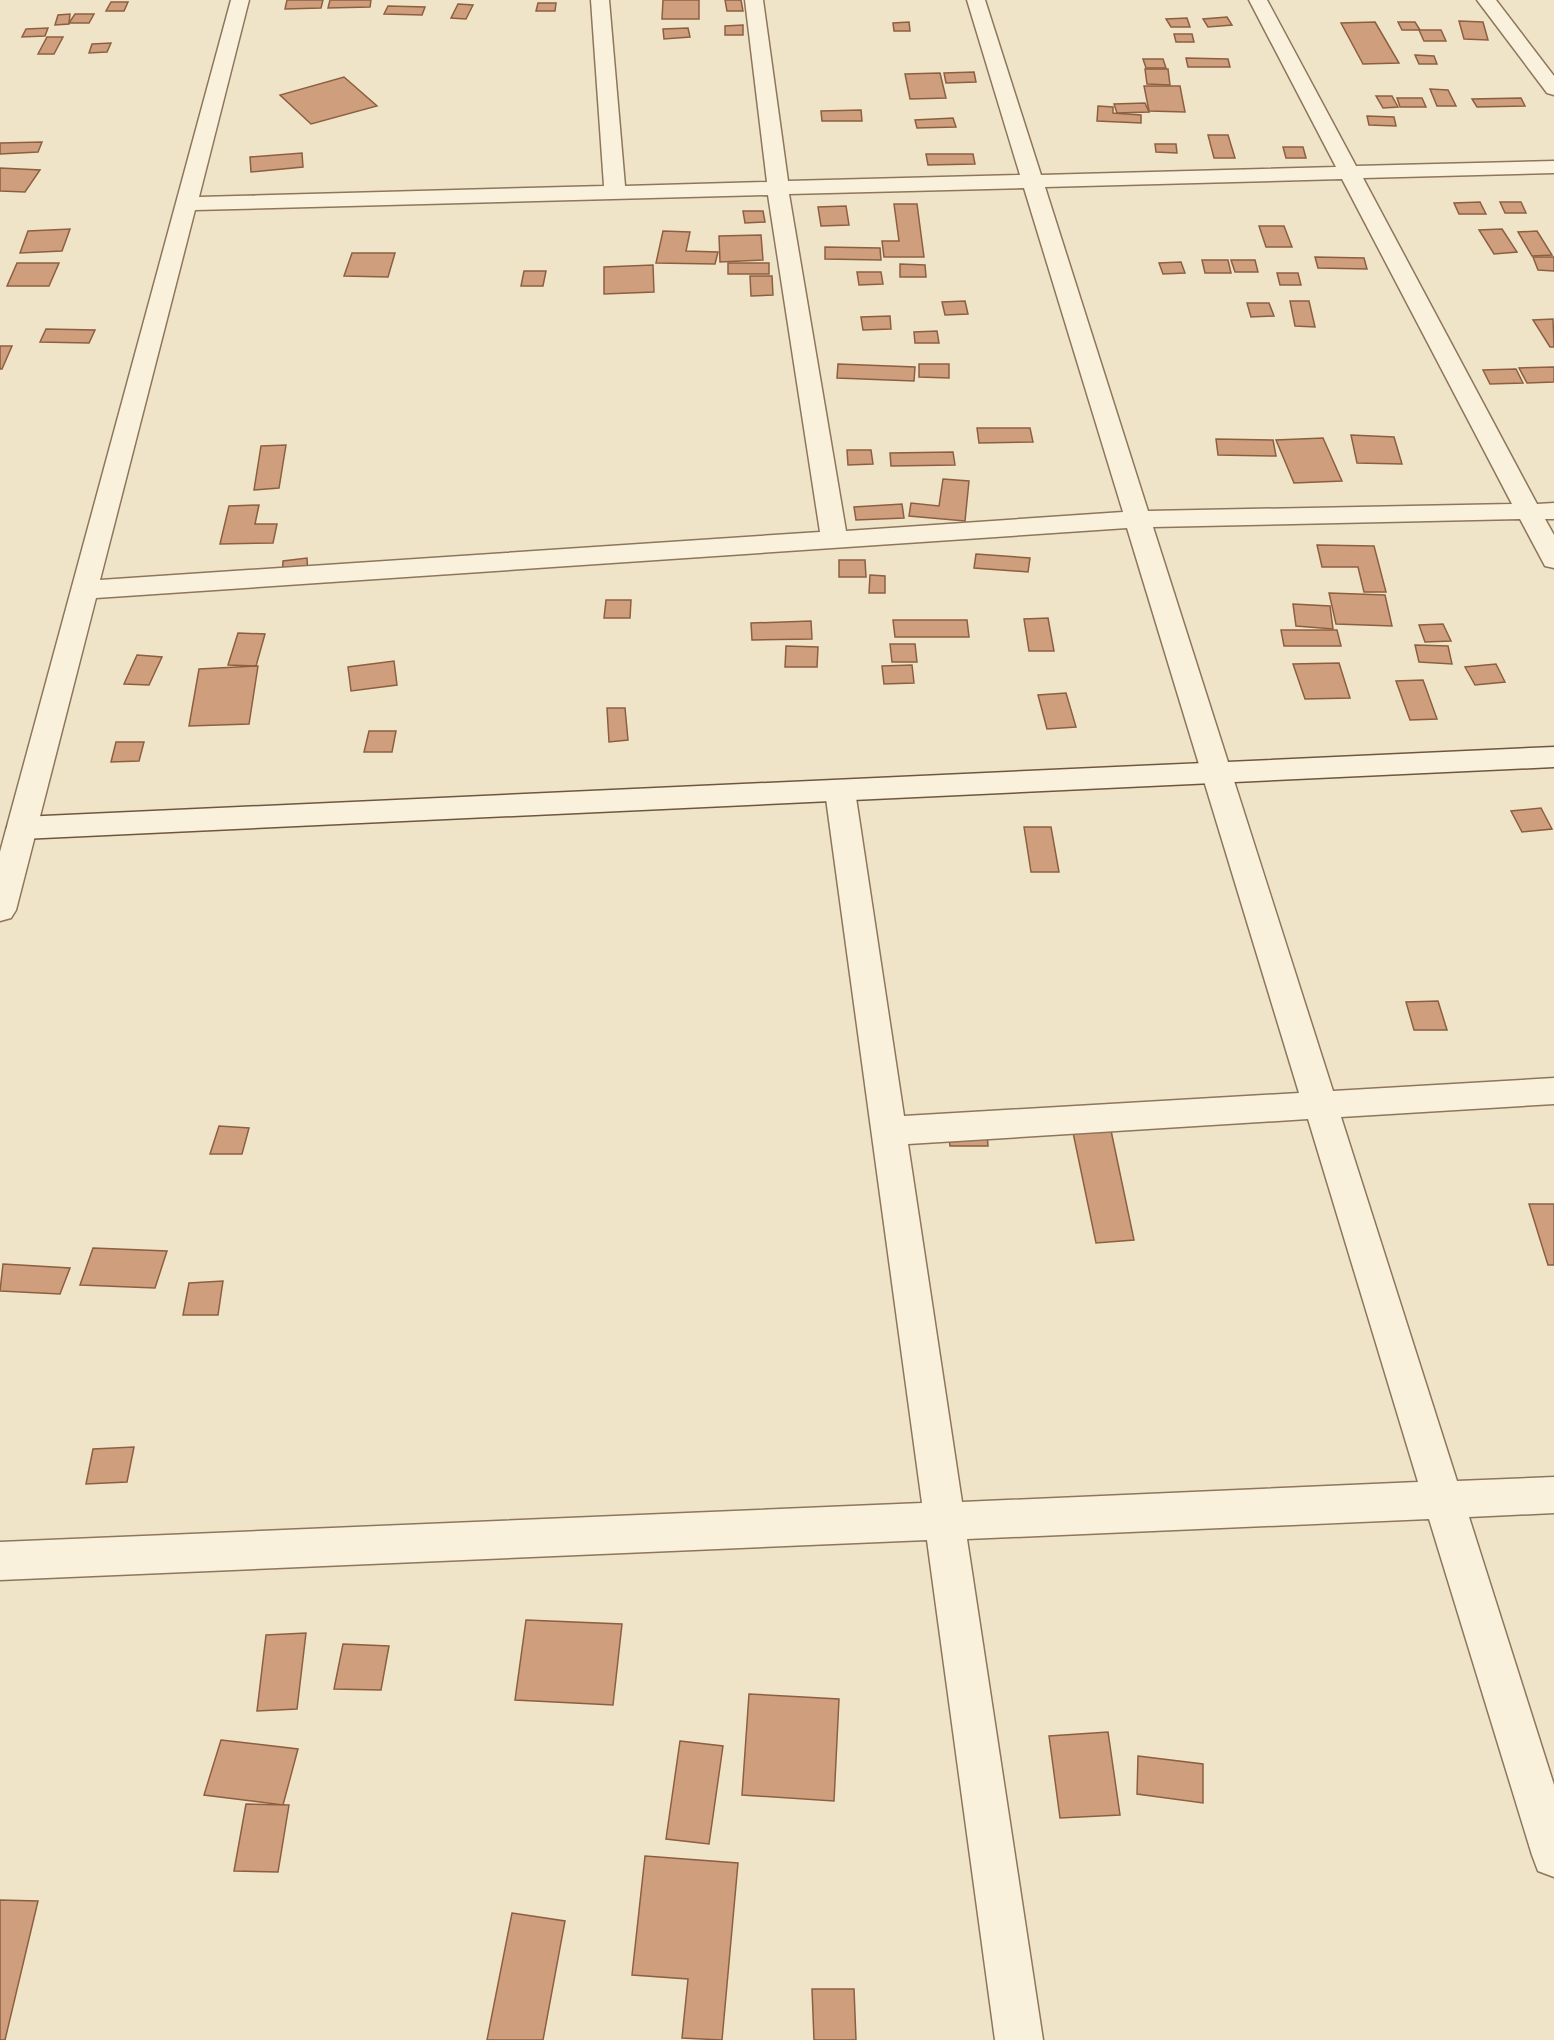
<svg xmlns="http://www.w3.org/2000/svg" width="1554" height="2040" font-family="'Times New Roman',serif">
  <rect width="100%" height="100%" fill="#f0e4c8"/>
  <g fill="#cf9f7d" stroke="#8d5f41" stroke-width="1.5">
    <polygon points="287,0 323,0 321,8 285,9"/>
    <polygon points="330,0 371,0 370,7 328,8"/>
    <polygon points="663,0 699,0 699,19 662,19"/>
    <polygon points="725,0 741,0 743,11 727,11"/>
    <polygon points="111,2 128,2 124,11 106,11"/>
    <polygon points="538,3 556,3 555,11 536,11"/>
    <polygon points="458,4 473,5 466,19 451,18"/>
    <polygon points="388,6 425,7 422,15 384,14"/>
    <polygon points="70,14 69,24 55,25 58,15"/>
    <polygon points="75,14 94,14 89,23 69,23"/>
    <polygon points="1227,17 1232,25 1208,27 1203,19"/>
    <polygon points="1187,18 1190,27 1171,27 1166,19"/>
    <polygon points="1459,21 1483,22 1488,40 1464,39"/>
    <polygon points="909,22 910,31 894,31 893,23"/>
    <polygon points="1375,22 1399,63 1363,64 1341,23"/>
    <polygon points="1398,22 1415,22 1420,30 1402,30"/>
    <polygon points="743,25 743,35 725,35 725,26"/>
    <polygon points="48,28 45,36 22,37 26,29"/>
    <polygon points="688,28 690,37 664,39 663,29"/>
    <polygon points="1419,30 1441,30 1446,41 1424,41"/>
    <polygon points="1174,34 1192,34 1194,42 1176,42"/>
    <polygon points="47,37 63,37 54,54 38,54"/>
    <polygon points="111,43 107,52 89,53 92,44"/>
    <polygon points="1415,55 1434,56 1437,64 1419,64"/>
    <polygon points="1186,58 1228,59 1230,67 1188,67"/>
    <polygon points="1143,59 1163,59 1166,68 1146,68"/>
    <polygon points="1145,69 1168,69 1170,85 1147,84"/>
    <polygon points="974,72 976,82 946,83 944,73"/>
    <polygon points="940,73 946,98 910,99 905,74"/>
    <polygon points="344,77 377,106 311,124 280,95"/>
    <polygon points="1144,86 1180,86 1185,112 1149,111"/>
    <polygon points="1430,89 1448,90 1456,106 1437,106"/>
    <polygon points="1376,96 1392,96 1398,107 1383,108"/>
    <polygon points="1397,98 1422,98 1426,107 1400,107"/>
    <polygon points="1521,98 1525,106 1477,107 1472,99"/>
    <polygon points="1145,103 1149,112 1117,113 1114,104"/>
    <polygon points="1098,106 1113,107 1113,113 1141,115 1141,123 1097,121"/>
    <polygon points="861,110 862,121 822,121 821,111"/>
    <polygon points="1367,116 1394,117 1396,126 1369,125"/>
    <polygon points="953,118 956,127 917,128 915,120"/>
    <polygon points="1208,135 1228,135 1235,158 1214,158"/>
    <polygon points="42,142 38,152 0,154 0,143"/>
    <polygon points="1155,144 1176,144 1177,153 1156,152"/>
    <polygon points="1283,147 1303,147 1306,158 1286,158"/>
    <polygon points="302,153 303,167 251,172 250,157"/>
    <polygon points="926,154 973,154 975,164 928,165"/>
    <polygon points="0,168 40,170 25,192 0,191"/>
    <polygon points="1480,202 1486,214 1459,214 1454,203"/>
    <polygon points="1500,202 1521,202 1526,213 1505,213"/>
    <polygon points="894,204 917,204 924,257 884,257 882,241 899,241"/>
    <polygon points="846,206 849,225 821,226 818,207"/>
    <polygon points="743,211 763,211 765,222 745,223"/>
    <polygon points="1259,226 1284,226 1292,247 1266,247"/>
    <polygon points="70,229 62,251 20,253 28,231"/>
    <polygon points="1502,229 1517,252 1494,254 1479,230"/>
    <polygon points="663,231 690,232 686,251 718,252 715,264 656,263"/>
    <polygon points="1537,231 1552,255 1532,256 1518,232"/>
    <polygon points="761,235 763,260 720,262 719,236"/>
    <polygon points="825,247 880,248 881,260 825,259"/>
    <polygon points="352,253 395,253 388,277 344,276"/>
    <polygon points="1315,257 1364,258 1367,269 1318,268"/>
    <polygon points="1533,257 1554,257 1554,271 1538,270"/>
    <polygon points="1202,260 1228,260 1231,273 1205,273"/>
    <polygon points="1231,260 1255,260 1258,272 1235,272"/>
    <polygon points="1181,262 1185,273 1163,274 1159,263"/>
    <polygon points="17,263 59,263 49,286 7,286"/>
    <rect x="728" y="263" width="41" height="11"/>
    <polygon points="900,264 925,265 926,277 900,277"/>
    <polygon points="653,265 654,292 604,294 604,267"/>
    <polygon points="524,271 546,271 543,286 521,286"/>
    <polygon points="857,272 881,272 883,284 859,285"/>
    <polygon points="1277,273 1298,273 1301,285 1280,285"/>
    <polygon points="750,276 772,276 773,295 751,296"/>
    <polygon points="965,301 968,314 945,315 942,302"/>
    <polygon points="1290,301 1309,301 1315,327 1295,326"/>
    <polygon points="1247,303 1269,303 1274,316 1251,317"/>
    <polygon points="890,316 891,329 863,330 861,317"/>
    <polygon points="1553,319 1554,347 1550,347 1533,320"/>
    <polygon points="46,329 95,330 89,343 40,342"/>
    <polygon points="937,331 939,343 915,343 914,332"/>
    <polygon points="0,346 12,346 2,369 0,369"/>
    <polygon points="838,364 915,367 914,381 837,378"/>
    <polygon points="919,364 949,364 949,378 919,377"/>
    <polygon points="1554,367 1554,382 1527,383 1519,368"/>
    <polygon points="1516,369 1523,383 1490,384 1483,370"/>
    <polygon points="977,428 1030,428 1033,442 979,443"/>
    <polygon points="1351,435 1394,437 1402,464 1357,463"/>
    <polygon points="1323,438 1342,481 1294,483 1276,440"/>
    <polygon points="1216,439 1273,440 1276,456 1218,455"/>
    <polygon points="286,445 279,488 254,490 261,446"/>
    <polygon points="847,450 871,450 873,464 848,465"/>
    <polygon points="953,452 955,465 891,466 890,453"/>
    <polygon points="943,479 969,481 965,521 909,516 911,503 939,506"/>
    <polygon points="902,504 904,518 856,520 854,507"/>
    <polygon points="259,505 255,524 277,524 273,543 220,544 229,506"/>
    <polygon points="1317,545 1374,546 1386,592 1364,592 1358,567 1322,567"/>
    <polygon points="976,554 1030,558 1028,572 974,568"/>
    <polygon points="307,558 308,577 282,579 283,561"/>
    <polygon points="839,560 865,560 866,577 839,577"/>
    <polygon points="870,575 885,576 885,593 869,593"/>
    <polygon points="1329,593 1385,595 1392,626 1336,624"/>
    <polygon points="606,600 631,600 630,618 604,618"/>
    <polygon points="1293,604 1330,606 1333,629 1296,626"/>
    <polygon points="1048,618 1054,651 1029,651 1024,619"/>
    <polygon points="893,620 967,620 969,637 895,637"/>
    <polygon points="811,621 812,639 752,640 751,623"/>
    <polygon points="1443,624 1451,641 1425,642 1419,625"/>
    <polygon points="1281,630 1337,630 1341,646 1284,646"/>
    <polygon points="238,633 265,634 256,666 228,665"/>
    <polygon points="890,644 915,644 917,662 892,662"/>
    <polygon points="1415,645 1448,646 1452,664 1419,662"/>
    <polygon points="786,646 818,647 817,667 785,667"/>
    <polygon points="137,655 162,657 149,685 124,684"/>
    <polygon points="394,661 397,685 351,691 348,667"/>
    <polygon points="1339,663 1350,698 1305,699 1293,664"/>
    <polygon points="1496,664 1505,682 1475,685 1465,667"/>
    <polygon points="912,665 914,683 884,684 882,666"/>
    <polygon points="258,666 249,724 189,726 199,669"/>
    <polygon points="1423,680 1437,719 1410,720 1396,681"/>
    <polygon points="1066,693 1076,727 1047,729 1038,695"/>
    <polygon points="607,708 625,708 628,740 609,742"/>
    <polygon points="369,731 396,731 392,752 364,752"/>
    <polygon points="116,742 144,742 139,761 111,762"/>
    <polygon points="1541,808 1552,829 1522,832 1511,811"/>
    <polygon points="1024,827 1051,827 1059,872 1031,872"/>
    <polygon points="1438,1001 1447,1030 1414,1030 1406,1002"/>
    <polygon points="986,1118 988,1146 950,1146 947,1119"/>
    <polygon points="1109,1121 1134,1240 1096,1243 1071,1123"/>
    <polygon points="219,1126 249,1128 242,1154 210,1154"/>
    <polygon points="1529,1204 1554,1204 1554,1265 1548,1265"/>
    <polygon points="93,1248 167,1251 155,1288 80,1285"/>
    <polygon points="3,1264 70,1268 60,1294 0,1291"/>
    <polygon points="223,1281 218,1315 183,1315 189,1283"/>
    <polygon points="134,1447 127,1482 86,1484 93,1449"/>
    <polygon points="526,1620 622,1624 613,1705 515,1700"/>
    <polygon points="306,1633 297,1709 257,1711 266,1635"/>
    <polygon points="343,1644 389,1646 381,1690 334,1689"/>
    <polygon points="749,1694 839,1699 834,1801 742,1795"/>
    <polygon points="1108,1732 1120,1815 1060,1818 1049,1736"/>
    <polygon points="221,1740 298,1749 283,1805 204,1795"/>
    <polygon points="680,1741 723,1746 709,1844 666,1839"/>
    <polygon points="1138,1756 1203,1764 1203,1803 1137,1794"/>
    <polygon points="246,1804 289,1805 278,1872 234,1871"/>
    <polygon points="645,1856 738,1863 722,2040 682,2038 688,1979 632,1975"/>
    <polygon points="0,1900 38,1901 5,2040 0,2040"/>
    <polygon points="512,1913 565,1921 543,2040 487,2040"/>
    <polygon points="812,1989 854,1989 856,2040 814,2040"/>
  </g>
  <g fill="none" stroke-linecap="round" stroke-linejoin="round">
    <g stroke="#8d765c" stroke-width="3">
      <g id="street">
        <path d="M231,0H249L199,197L604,186L591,0H609L625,186L767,182L745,0H763L788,181L1020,175L967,0H985L1041,175L1336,167L1249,0H1267L1356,166L1554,161V173L1363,178L1537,504L1554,503V519H1545L1554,535V568L1545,566L1520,519L1153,527L1333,1091L1554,1078V1104L1341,1117L1457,1481L1554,1477V1513L1469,1517L1554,1785V1877L1538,1871L1532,1855L1429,1519L967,1539L1043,2040H995L927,1540L0,1580V1542L922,1503L825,791L829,784L840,781L851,784L855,791L904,1116L1299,1093L1127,528L96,598L16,910L11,918L0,921V852ZM1342,179L1512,504L1148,511L1045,187ZM1024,188L1123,512L846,531L789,194ZM768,195L820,532L100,580L195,210ZM1308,1119L1418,1482L962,1502L908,1144Z"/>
        <polygon points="1477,0 1496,0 1554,76 1554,95 1547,93"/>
      </g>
    </g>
    <g stroke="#6f573f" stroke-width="3">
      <polygon id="secondary" points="1554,747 1554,767 22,839 11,836 7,828 11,820 22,817"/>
    </g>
    <use href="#street" fill="#faf1dc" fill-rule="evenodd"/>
    <use href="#secondary" fill="#faf1dc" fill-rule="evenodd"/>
  </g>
</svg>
